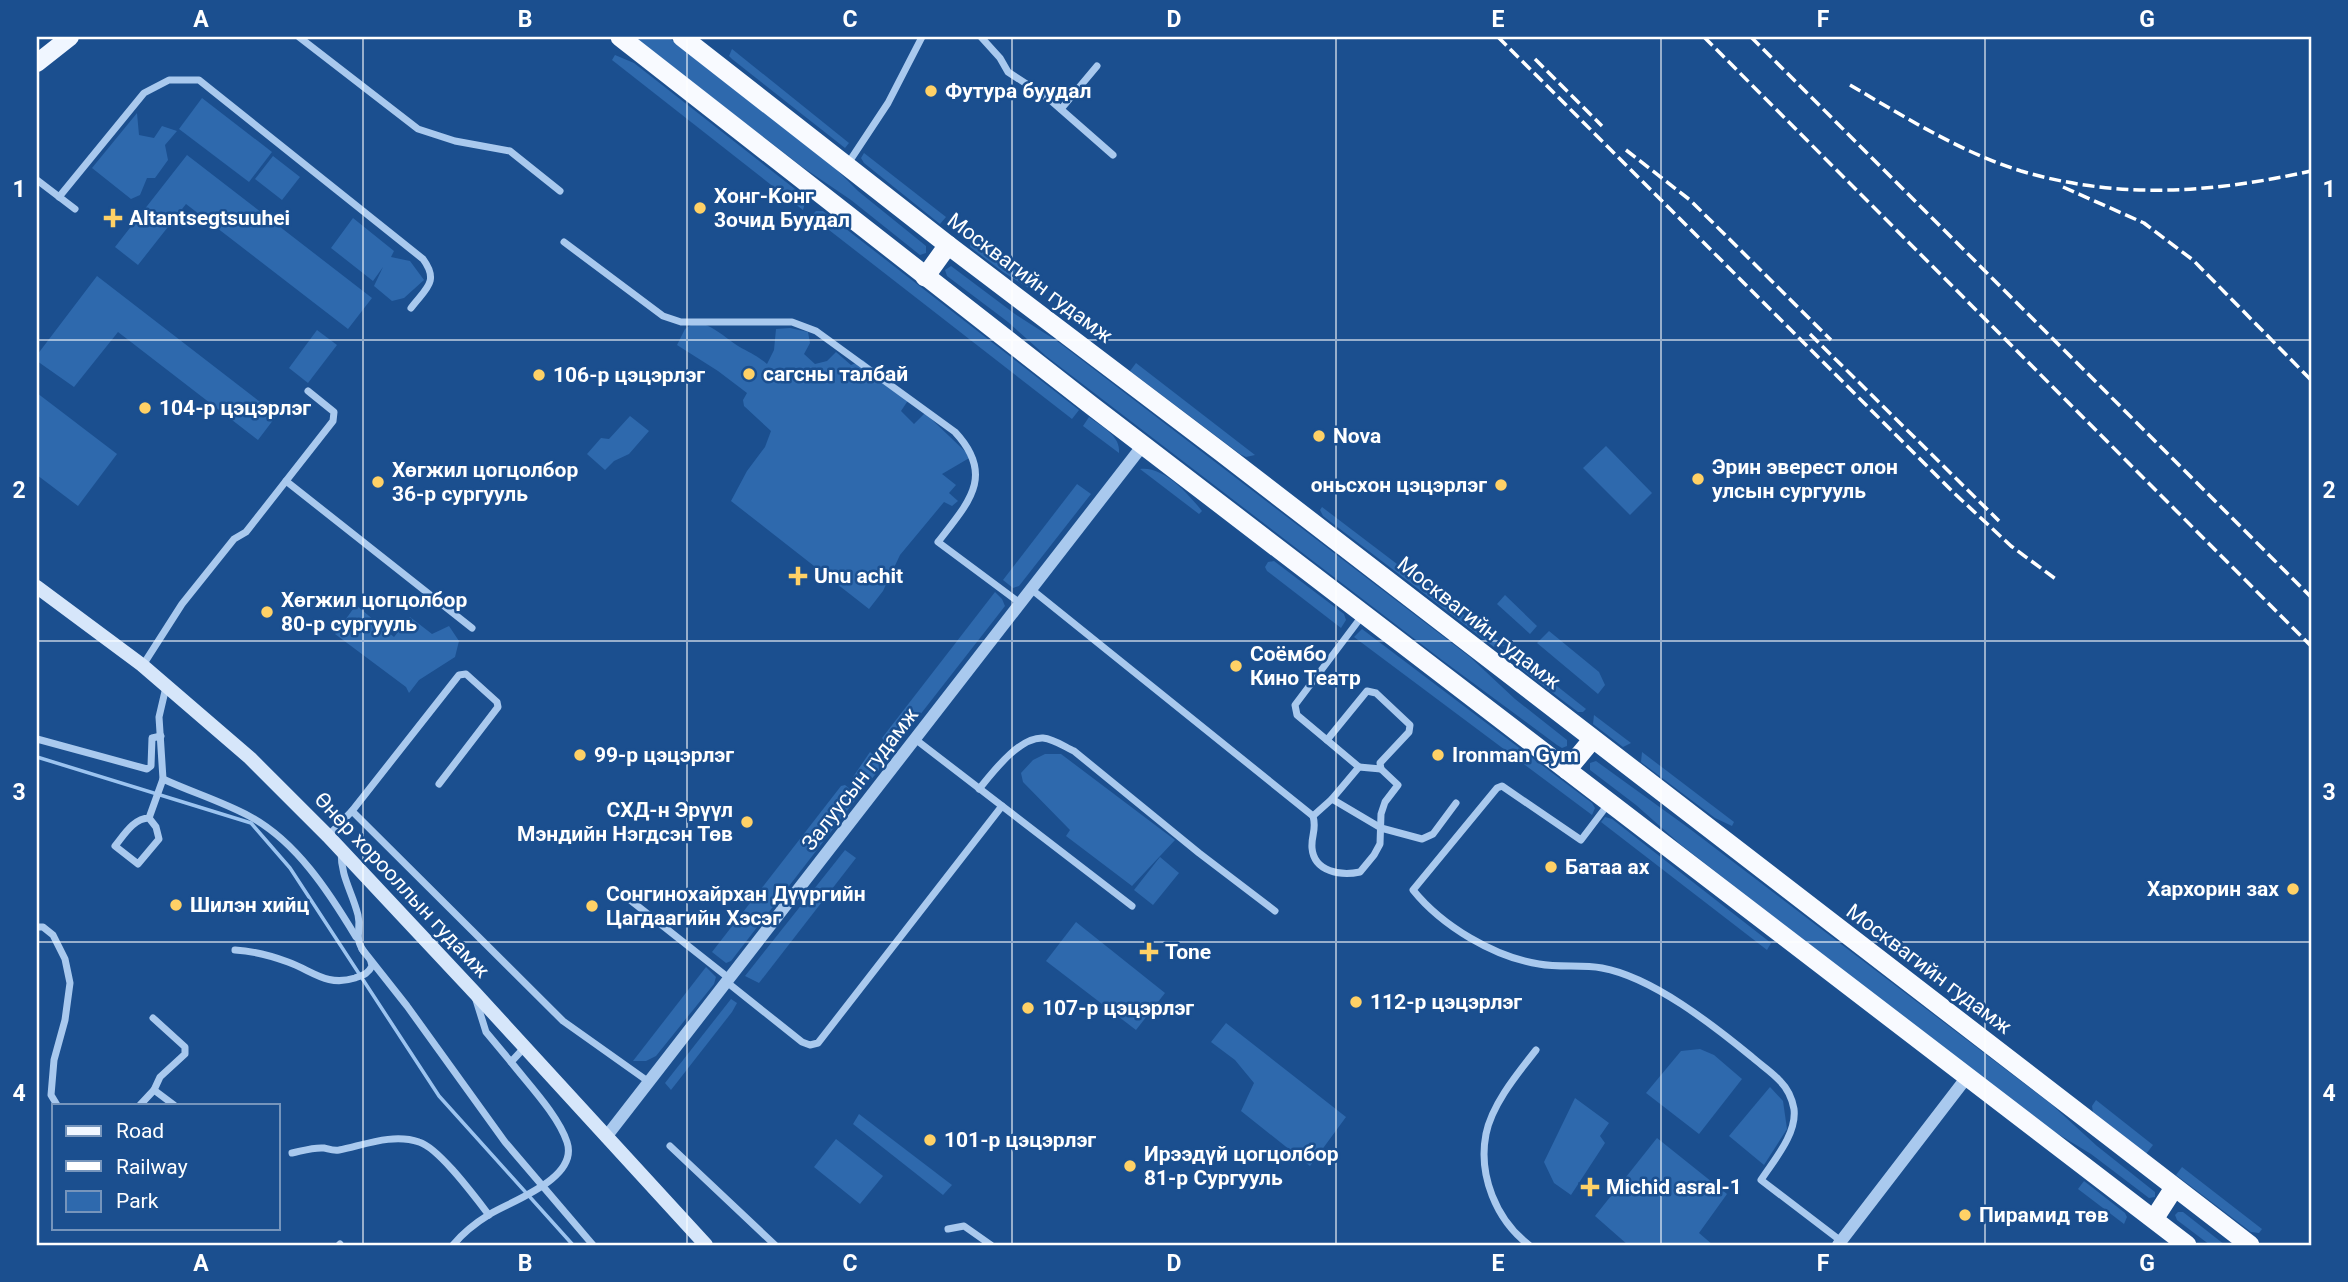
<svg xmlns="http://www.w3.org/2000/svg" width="2348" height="1282" font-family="Roboto,sans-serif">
  <rect width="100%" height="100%" fill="#1b4f8f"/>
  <g fill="#2e69ad">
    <polygon points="634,37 668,37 829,162 858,191 926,246 926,253 920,255 851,200 801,166"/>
    <polygon points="732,49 849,143 845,148 732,59 729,56"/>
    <polygon points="615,55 634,63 804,196 805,203 803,210 612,60"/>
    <polygon points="202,98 272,152 249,182 179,129"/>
    <polygon points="137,113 139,135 154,138 162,126 177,131 165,145 168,160 155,178 147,178 140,195 131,199 92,168"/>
    <polygon points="864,153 946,217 940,224 864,163 861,158"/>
    <polygon points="187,155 372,298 348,329 186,204 138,265 115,247"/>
    <polygon points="273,156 300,177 282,200 255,179"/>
    <polygon points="816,211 823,211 1079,410 1072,419 811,216"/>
    <polygon points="353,218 394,251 391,257 410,261 424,280 404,298 392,301 374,286 383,267 373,281 331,248"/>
    <polygon points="971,237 1039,288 1035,292 1003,272 970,247"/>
    <polygon points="951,266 1015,314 1057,341 1470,657 1515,699 1567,740 1567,746 1562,748 1557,745 1442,660 1046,356 1008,322 947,276 945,270"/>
    <polygon points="97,276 277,415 258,440 118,332 74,387 37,361 37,355"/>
    <path d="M695,322C713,325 723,336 738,346C750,353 755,354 767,364L774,350L776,329L790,328L808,332L810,343L804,354L815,364L827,361L836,352L851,365L863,360L909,399L901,411L914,424L925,413L971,457L942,474L956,485L949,493L958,501L952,506L944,502L900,555L883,591L869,609L731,501L747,471L765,447L771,431L744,406L743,400L747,393L718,371L677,345L685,329Z"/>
    <polygon points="317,330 337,345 308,383 289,368"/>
    <polygon points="1136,363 1255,455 1246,457 1240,454 1130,371"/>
    <polygon points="37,393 117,454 78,506 37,475"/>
    <polygon points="630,416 649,431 629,454 614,461 605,470 587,454 601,438 609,439"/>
    <path d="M1089,417C1102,427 1121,436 1119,453L1083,426Z"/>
    <polygon points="1606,446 1652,493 1630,515 1583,468"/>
    <path d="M1140,469C1164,466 1188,494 1202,511L1199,514Z"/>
    <polygon points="1077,484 1091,494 1019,586 1013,588 1003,580"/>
    <polygon points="1322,507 1505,646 1494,647 1323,516 1320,510"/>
    <polygon points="1274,561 1344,614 1346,620 1341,628 1267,571 1265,567 1268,562"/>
    <polygon points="995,592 1002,599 1005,606 898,743 893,746 888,745 882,738"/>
    <polygon points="1505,595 1537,626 1530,634 1497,604"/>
    <polygon points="356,605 394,637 410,617 432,634 449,626 459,641 455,657 419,680 409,693 406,687 335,634"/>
    <polygon points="1362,629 1592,803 1595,808 1592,815 1354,637"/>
    <polygon points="1549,631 1599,672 1605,685 1598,694 1537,643"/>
    <polygon points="1515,653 1586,709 1583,712 1578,712 1516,665 1513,657"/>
    <polygon points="1594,715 1631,743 1623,747 1593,724"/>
    <polygon points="870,752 878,759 879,770 870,781 861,782 853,777"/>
    <polygon points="1642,752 1734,822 1732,826 1715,818 1641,762"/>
    <polygon points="1045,754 1061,754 1175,840 1132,886 1066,836 1070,830 1023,782 1021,773 1033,760"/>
    <polygon points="1596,761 1690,829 2051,1104 2097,1146 2155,1192 2155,1197 2149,1198 2091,1154 2038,1122 1680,844 1636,805 1590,770 1590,763"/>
    <polygon points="845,785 856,794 857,798 731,961 726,963 712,952 841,786"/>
    <polygon points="1605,817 1612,819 1771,943 1767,950 1601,822"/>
    <polygon points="845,850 856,858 759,983 745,976"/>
    <polygon points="1160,857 1179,873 1153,905 1134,890"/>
    <polygon points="1076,922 1165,993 1136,1030 1046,961"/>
    <polygon points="706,967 716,977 714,984 656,1056 646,1061 633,1061"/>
    <polygon points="731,999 737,1003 732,1012 671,1090 665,1083"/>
    <polygon points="1226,1023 1346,1117 1310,1166 1241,1111 1254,1083 1235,1060 1211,1042"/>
    <polygon points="1700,1049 1714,1055 1742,1079 1699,1134 1646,1093 1681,1051"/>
    <polygon points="1770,1087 1783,1101 1787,1129 1764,1165 1729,1136"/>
    <polygon points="1575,1098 1609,1123 1600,1136 1605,1143 1571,1195 1554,1183 1544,1162"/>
    <polygon points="2096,1100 2153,1145 2146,1154 2093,1112 2092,1106"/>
    <polygon points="859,1114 952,1185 943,1195 853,1124"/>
    <polygon points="1657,1138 1727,1194 1699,1233 1713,1245 1628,1245 1595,1216"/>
    <polygon points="836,1139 883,1176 860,1204 814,1167"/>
    <polygon points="2182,1167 2262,1229 2259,1233 2251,1232 2176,1175"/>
    <polygon points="2084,1181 2125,1213 2127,1217 2124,1224 2078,1189"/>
    <polygon points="2178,1212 2183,1212 2225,1245 2210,1245 2177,1220 2175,1215"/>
  </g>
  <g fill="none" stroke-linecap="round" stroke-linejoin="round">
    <polyline stroke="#9cc4f0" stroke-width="3.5" points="37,757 251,823 290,868 439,1096 573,1245"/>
    <g stroke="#a9c9ee" stroke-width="7">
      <polyline points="299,37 418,129 455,141 510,151 560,191"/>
      <polyline points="981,37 1000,58 1008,72 1048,98 1113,155"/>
      <polyline points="1061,109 1097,66"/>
      <polyline points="847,165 888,103 922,37"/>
      <polyline points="37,180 75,209"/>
      <path d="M59,197L144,93L169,80H199L423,259C440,282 425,289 411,308"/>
      <path d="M564,242L663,316L681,322H792L816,331L955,432C996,476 968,503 938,542L1020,603"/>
      <polyline points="286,481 472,628"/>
      <path d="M1031,589L1313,816C1317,830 1311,835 1312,848C1314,872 1341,876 1360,872L1374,855L1380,844L1381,814L1385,802L1398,785L1381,769L1380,763L1409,732L1410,725L1376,693L1367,691L1327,740"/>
      <polyline points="143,665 182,604 234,539 246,532 333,421 334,412 308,391"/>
      <polyline points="37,739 147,769 151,766 152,738 161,736"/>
      <polyline points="915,739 1132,906"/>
      <polyline points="1359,767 1297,715 1295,705 1362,616"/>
      <path d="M163,779C191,792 221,801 249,816C296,841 329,892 356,937"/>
      <path d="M979,789C993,772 1019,737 1043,738C1054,739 1065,747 1074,751L1199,853L1275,911"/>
      <polyline points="1332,799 1359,767 1381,769"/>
      <path d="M1609,803L1581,840L1502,786L1497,788L1413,890C1442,926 1494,957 1539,964C1560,968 1582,964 1602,968C1652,977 1713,1025 1752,1057C1761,1065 1772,1072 1780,1081C1788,1089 1792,1098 1794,1109C1797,1134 1774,1160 1761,1180L1841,1241"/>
      <polyline points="352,811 563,1021 649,1082"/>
      <polyline points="1313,816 1332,799 1381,828 1422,839 1433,834 1456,803"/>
      <path d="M149,818L156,827L159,839L138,864L115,846C124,835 134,818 149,818L163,779L159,717L166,687"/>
      <polyline points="328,836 352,811 459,675 466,674 497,702 498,707 439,784"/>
      <path d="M341,851C341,878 352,891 358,915C362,932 353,935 364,952"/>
      <polyline points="625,896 730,979"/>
      <polyline points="37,927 43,927 53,935 65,959 70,983 65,1020 54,1060 51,1095 57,1105"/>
      <polyline points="362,949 407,1006 505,1142 593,1245"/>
      <path d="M235,950C252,951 272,956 288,962C313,971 327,987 355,978C363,975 368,974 372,966L371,962"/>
      <polyline points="728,983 802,1042 810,1045 818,1043 1002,806"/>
      <polyline points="476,1000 486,1032 511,1062"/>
      <polyline points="153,1018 185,1047 185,1054 160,1077 154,1090"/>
      <polyline points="140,1105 154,1090 174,1105"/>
      <polyline points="670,1146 775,1245"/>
      <path d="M292,1153C302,1151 313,1147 324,1148C329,1149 333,1151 339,1150C364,1145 393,1133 419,1142C439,1148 475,1197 489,1215"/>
      <polyline points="948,1229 964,1226 991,1245"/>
      <polyline points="339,1245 340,1244"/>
      <path d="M453,1245C462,1234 477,1222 490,1214C514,1200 579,1178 567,1142C558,1115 529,1085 511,1062L524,1048"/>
      <path d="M1529,1245C1496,1220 1478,1175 1486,1134C1492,1104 1518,1073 1536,1050"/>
    </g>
    <g stroke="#a9c9ee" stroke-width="12">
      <polyline points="606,1137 1143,445"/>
      <polyline points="1838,1245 1967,1077"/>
    </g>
    <polyline stroke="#d6e6fa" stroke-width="14" points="37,587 142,665 250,758 328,836 475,993 706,1245"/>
    <polyline stroke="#f0f6ff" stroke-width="18" points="37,63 70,37"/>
    <g stroke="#f8faff" stroke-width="19">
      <polyline points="620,37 1092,406 2187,1245"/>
      <polyline points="682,37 948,245 1221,452 2250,1245"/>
      <polyline points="925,277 948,245"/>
      <polyline points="1567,770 1592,740"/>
      <polyline points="2154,1219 2174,1188"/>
    </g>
    <g stroke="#fff" stroke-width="3.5" stroke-dasharray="12 5" stroke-linecap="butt">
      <polyline points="1498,37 1954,493 2011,546 2057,580"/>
      <polyline points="1704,37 2311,646"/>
      <polyline points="1751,37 2311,597"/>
      <polyline points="1535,59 1602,126"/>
      <path d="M1850,85C1905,117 1960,152 2021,171C2120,200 2212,193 2311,171"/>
      <polyline points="1626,150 1690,200 1831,340"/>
      <polyline points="2063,187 2144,223 2193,260 2311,380"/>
      <polyline points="1810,334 1999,521"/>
    </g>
  </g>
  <path fill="none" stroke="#fff" stroke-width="2" stroke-opacity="0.55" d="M363,37V1245M687,37V1245M1012,37V1245M1336,37V1245M1661,37V1245M1985,37V1245M37,340H2311M37,641H2311M37,942H2311"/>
  <g fill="#ffd166" stroke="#1b4f8f" stroke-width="2.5">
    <circle cx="931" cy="91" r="7"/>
    <circle cx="700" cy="208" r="7"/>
    <path d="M109.5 207.5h7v7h7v7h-7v7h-7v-7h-7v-7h7z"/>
    <circle cx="749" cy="374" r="7"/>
    <circle cx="539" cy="375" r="7"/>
    <circle cx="145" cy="408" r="7"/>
    <circle cx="1319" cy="436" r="7"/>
    <circle cx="1698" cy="479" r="7"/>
    <circle cx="378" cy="482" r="7"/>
    <circle cx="1501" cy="485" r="7"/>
    <path d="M794.5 565.5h7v7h7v7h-7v7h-7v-7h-7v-7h7z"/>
    <circle cx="267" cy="612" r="7"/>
    <circle cx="1236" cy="666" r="7"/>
    <circle cx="580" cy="755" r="7"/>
    <circle cx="1438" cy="755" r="7"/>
    <circle cx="747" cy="822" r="7"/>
    <circle cx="1551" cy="867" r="7"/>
    <circle cx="2293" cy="889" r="7"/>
    <circle cx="176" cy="905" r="7"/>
    <circle cx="592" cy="906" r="7"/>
    <path d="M1145.5 941.5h7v7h7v7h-7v7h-7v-7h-7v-7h7z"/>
    <circle cx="1356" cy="1002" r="7"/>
    <circle cx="1028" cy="1008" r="7"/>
    <circle cx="930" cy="1140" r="7"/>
    <circle cx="1130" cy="1166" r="7"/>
    <path d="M1586.5 1176.5h7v7h7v7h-7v7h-7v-7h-7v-7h7z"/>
    <circle cx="1965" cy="1215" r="7"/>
  </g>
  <g text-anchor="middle" stroke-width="5" stroke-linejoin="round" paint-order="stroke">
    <g font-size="21" font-weight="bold" fill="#fff" stroke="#1b4f8f" text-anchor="start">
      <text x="945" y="98">Футура буудал</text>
      <text x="714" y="203">Хонг-Kонг<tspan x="714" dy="24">3очид Буудал</tspan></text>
      <text x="129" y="225">Altantsegtsuuhei</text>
      <text x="763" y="381">сагсны талбай</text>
      <text x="553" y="382">106-р цэцэрлэг</text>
      <text x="159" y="415">104-р цэцэрлэг</text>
      <text x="1333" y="443">Nova</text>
      <text x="1712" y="474">Эрин эверест олон<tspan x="1712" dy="24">улсын сургууль</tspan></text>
      <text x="392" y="477">Хөгжил цогцолбор<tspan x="392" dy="24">36-р сургууль</tspan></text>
      <text x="1487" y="492" text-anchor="end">оньсхон цэцэрлэг</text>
      <text x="814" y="583">Unu achit</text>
      <text x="281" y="607">Хөгжил цогцолбор<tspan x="281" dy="24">80-р сургууль</tspan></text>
      <text x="1250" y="661">Соёмбо<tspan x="1250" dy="24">Кино Театр</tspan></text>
      <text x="594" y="762">99-р цэцэрлэг</text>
      <text x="1452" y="762">Ironman Gym</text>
      <text x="733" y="817" text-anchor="end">СХД-н Эрүүл<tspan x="733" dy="24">Мэндийн Нэгдсэн Төв</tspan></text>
      <text x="1565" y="874">Батаа ах</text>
      <text x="2279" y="896" text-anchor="end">Хархорин зах</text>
      <text x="606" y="901">Сонгинохайрхан Дүүргийн<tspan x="606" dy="24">Цагдаагийн Хэсэг</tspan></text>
      <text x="190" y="912">Шилэн хийц</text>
      <text x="1165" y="959">Tone</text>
      <text x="1370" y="1009">112-р цэцэрлэг</text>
      <text x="1042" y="1015">107-р цэцэрлэг</text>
      <text x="944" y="1147">101-р цэцэрлэг</text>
      <text x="1144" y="1161">Ирээдүй цогцолбор<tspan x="1144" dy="24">81-р Сургууль</tspan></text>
      <text x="1606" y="1194">Michid asral-1</text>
      <text x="1979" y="1222">Пирамид төв</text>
    </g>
    <g font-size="21" fill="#fff" stroke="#1b4f8f">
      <text transform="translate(1030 278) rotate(37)" y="7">Москвагийн гудамж</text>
      <text transform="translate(1479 623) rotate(38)" y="7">Москвагийн гудамж</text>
      <text transform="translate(860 779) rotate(-52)" y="7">Залуусын гудамж</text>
      <text transform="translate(402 885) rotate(47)" y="7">Өнөр хорооллын гудамж</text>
      <text transform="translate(1929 969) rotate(37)" y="7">Москвагийн гудамж</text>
    </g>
  </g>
  <rect width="2348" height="1282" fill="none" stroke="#1b4f8f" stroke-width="77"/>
  <rect x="52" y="1104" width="228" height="126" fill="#1b4f8f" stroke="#7695bc" stroke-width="2"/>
  <rect x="66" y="1126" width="35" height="10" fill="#f0f6ff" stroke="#7695bc" stroke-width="2"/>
  <text x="116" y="1138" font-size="21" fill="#ffffff">Road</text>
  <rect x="66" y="1161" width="35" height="10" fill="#ffffff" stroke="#7695bc" stroke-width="2"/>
  <text x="116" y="1174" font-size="21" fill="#ffffff">Railway</text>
  <rect x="66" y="1191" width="35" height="21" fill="#2e69ad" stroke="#7695bc" stroke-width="2"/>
  <text x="116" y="1208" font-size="21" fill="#ffffff">Park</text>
  <rect x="38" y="38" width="2272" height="1206" fill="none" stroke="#fff" stroke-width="2.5"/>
  <g font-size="23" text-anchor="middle" font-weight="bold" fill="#fff">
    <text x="201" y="27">A</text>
    <text x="525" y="27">B</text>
    <text x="850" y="27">C</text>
    <text x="1174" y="27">D</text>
    <text x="1498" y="27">E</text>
    <text x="1823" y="27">F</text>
    <text x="2147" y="27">G</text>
    <text x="19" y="197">1</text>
    <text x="2329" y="197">1</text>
    <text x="19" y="498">2</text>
    <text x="2329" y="498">2</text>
    <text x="19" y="800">3</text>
    <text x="2329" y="800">3</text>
    <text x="19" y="1101">4</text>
    <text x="2329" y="1101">4</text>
    <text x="201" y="1271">A</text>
    <text x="525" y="1271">B</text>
    <text x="850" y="1271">C</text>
    <text x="1174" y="1271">D</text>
    <text x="1498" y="1271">E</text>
    <text x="1823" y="1271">F</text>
    <text x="2147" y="1271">G</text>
  </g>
</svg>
